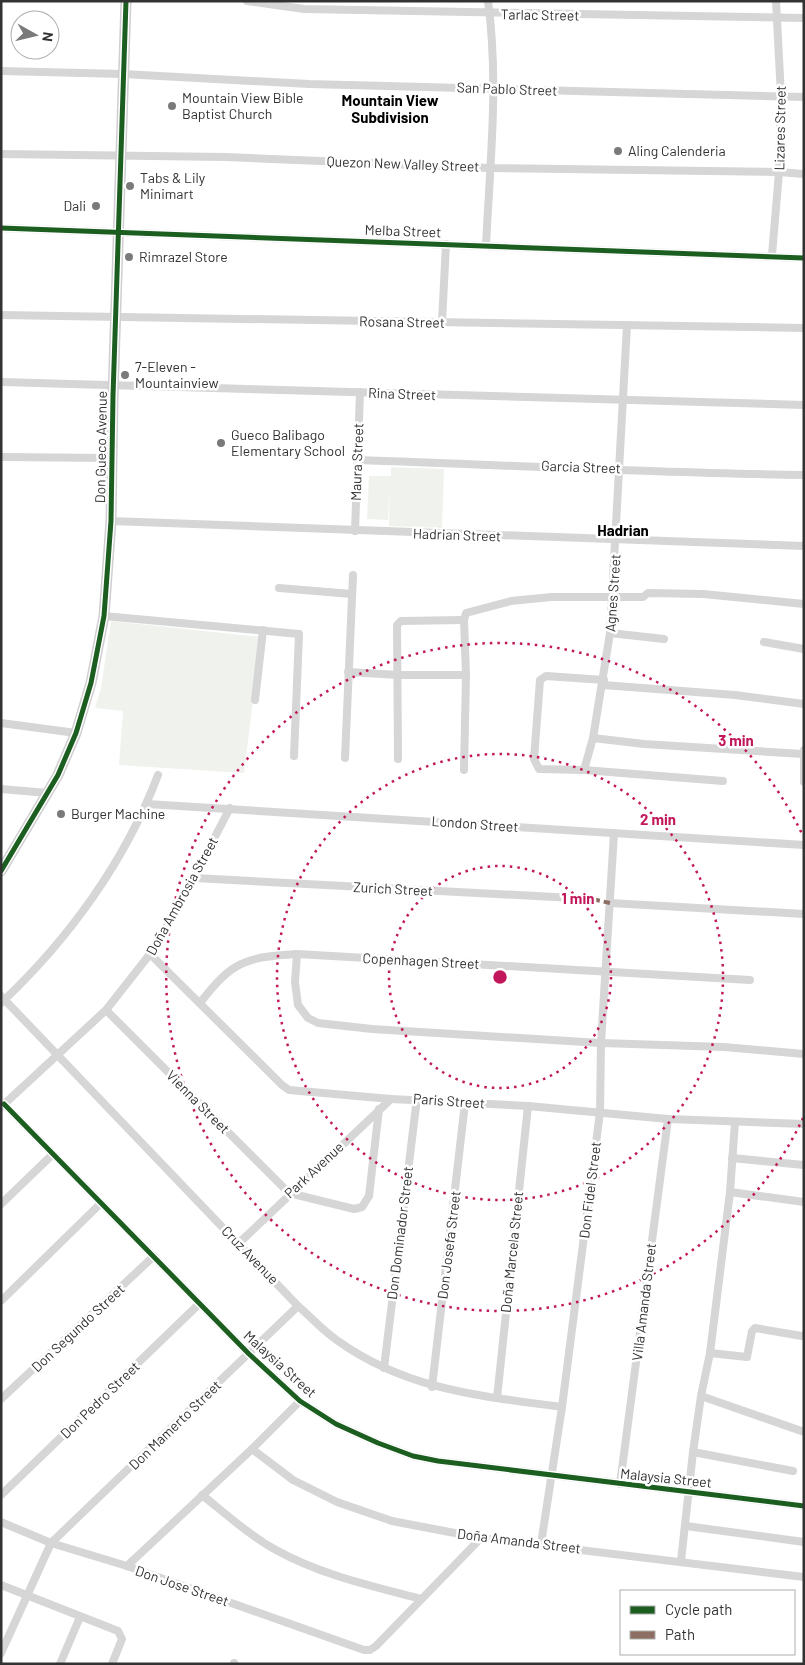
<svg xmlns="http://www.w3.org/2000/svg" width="805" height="1665" font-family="Barlow,sans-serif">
  <rect width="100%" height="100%" fill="#fff"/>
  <g fill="#f0f3ed">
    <polygon points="391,467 444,469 442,528 389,526 390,490 388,520 367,519 369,476 391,476"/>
    <polygon points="111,621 261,637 244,773 119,765 123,711 95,708 101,688"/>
  </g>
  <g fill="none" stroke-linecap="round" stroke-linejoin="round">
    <g stroke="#d6d6d6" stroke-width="8">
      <polyline points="247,1 304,9 804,18"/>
      <polyline points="1,71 123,74 309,84 804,97"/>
      <polyline points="1,154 226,157 489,168 779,172 804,174"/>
      <polyline points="1,228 804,258"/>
      <path d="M486,245C490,164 499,81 488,1"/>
      <polyline points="772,255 779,172 781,96 776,1"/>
      <polyline points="1,315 804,328"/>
      <polyline points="442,322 446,244"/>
      <polyline points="1,382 804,405"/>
      <polyline points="1,457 111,458"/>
      <path d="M357,460C506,465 655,473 804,475"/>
      <polyline points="111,521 804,546"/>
      <polyline points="355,531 360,392"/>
      <polyline points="279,588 352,594"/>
      <polyline points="104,616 299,634 294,756"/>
      <polyline points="610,633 664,639"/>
      <polyline points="764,642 804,649"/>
      <polyline points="348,672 399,675 466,675"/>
      <polyline points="604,680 546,676 540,680 534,759 539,769 584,770 723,781"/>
      <polyline points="603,685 735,695 804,704"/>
      <polyline points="255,700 263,630"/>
      <polyline points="1,723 76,733"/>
      <polyline points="593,738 644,744 803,754"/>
      <polyline points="804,750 804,782"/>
      <polyline points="345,758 353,575"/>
      <polyline points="398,759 397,625 401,621 464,620"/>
      <polyline points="464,770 466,675 464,620 466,613 511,601 551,597 643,597 648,593 703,594 804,604"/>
      <polyline points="584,770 593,738 610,633 627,325"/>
      <polyline points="1,789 48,793"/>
      <polyline points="147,804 804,845"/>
      <polyline points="194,878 592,899"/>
      <polyline points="610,903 804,914"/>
      <polyline points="150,954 282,1085 289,1090 391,1099 528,1106 668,1119 804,1124"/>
      <polyline points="297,954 295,982 298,1005 308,1018 318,1023 372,1029 601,1043 724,1047 804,1054"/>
      <path d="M1,996L298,1306C311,1317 323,1331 338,1341C407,1390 480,1396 562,1407"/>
      <path d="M1,1003C68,940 125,862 158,775"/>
      <path d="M200,1003C232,961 246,957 297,954L750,980"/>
      <polyline points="106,1010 289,1193 354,1209 362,1207 369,1196 379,1109"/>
      <polyline points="4,1104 249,1354 300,1401 336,1424 378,1443 413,1456 438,1461 804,1506"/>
      <polyline points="1,1107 106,1010 150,954 177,909 230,808"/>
      <polyline points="732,1158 804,1165"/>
      <polyline points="730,1192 804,1202"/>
      <polyline points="1,1204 52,1155"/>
      <polyline points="239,1243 391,1099"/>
      <polyline points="1,1301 100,1204"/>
      <polyline points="710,1353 747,1357 752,1331 755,1328 802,1336"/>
      <polyline points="384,1368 417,1098"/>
      <polyline points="432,1387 465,1103"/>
      <polyline points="701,1396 804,1432"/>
      <polyline points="497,1398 528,1106"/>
      <polyline points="1,1399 154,1256"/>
      <polyline points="252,1449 293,1480 337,1502 392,1521 481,1538 804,1577"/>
      <polyline points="693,1452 793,1471"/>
      <polyline points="620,1484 668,1119"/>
      <polyline points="1,1495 199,1304"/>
      <path d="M202,1495C226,1514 249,1535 276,1550C321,1575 372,1586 421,1599"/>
      <polyline points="1,1522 51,1543 127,1566 364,1650 370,1650 376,1646 481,1538"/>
      <polyline points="686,1526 804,1542"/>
      <polyline points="541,1544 562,1407 600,1112 601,1043 614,833"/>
      <polyline points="681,1561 693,1452 701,1396 710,1353 730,1192 735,1122"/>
      <polyline points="127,1566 252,1449 300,1401"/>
      <polyline points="1,1585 118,1631 122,1639 112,1664"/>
      <polyline points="1,1653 51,1543 298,1306"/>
      <polyline points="60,1664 80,1617"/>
      <polyline points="234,1664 234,1663"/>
    </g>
    <polyline stroke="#cfcfcf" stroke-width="11" points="1,871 58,775 76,733 91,683 104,616 111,521 113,396 126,1"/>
    <polyline stroke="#8d6e63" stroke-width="4" stroke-dasharray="8 4" stroke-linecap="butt" points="592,899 610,903"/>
    <g stroke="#fff" stroke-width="8">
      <g id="cycleway">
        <polyline points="1,228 804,258"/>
        <polyline points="1,871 58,775 76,733 91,683 104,616 111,521 113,396 126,1"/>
        <polyline points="4,1104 249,1354 300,1401 336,1424 378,1443 413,1456 438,1461 804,1506"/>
      </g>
    </g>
    <use href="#cycleway" stroke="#1b5e20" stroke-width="5"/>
  </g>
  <g fill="none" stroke="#c2185b" stroke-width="2.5" stroke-dasharray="2.5 5">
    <circle cx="500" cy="977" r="111"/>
    <circle cx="500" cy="977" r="223"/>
    <path d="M803 1118A334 334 0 1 1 803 836"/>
  </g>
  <g fill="#7a7a7a" stroke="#fff" stroke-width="2">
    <circle cx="172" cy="106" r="5"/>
    <circle cx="618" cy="151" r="5"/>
    <circle cx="130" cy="186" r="5"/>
    <circle cx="96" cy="206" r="5"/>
    <circle cx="129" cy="257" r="5"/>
    <circle cx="125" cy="375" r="5"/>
    <circle cx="221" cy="443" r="5"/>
    <circle cx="61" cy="814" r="5"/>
  </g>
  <g text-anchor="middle" stroke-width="5" stroke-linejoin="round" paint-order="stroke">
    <g font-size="14" fill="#323232" stroke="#fff">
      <text transform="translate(540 15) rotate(1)" y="5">Tarlac Street</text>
      <text transform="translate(507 89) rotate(2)" y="5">San Pablo Street</text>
      <text transform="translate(780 128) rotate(-89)" y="5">Lizares Street</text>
      <text transform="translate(403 164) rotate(2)" y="5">Quezon New Valley Street</text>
      <text transform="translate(403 231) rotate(2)" y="5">Melba Street</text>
      <text transform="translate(402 322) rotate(1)" y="5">Rosana Street</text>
      <text transform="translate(402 394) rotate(2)" y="5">Rina Street</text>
      <text transform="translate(101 447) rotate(-89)" y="5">Don Gueco Avenue</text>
      <text transform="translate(357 462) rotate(-88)" y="5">Maura Street</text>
      <text transform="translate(581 467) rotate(2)" y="5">Garcia Street</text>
      <text transform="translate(457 535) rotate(2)" y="5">Hadrian Street</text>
      <text transform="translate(613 593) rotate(-86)" y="5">Agnes Street</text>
      <text transform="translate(475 824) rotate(4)" y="5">London Street</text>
      <text transform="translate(393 889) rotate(3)" y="5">Zurich Street</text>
      <text transform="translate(182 896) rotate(-61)" y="5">Doña Ambrosia Street</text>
      <text transform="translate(421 961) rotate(3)" y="5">Copenhagen Street</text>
      <text transform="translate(449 1101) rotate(4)" y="5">Paris Street</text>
      <text transform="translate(198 1102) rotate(45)" y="5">Vienna Street</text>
      <text transform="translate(314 1170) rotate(-43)" y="5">Park Avenue</text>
      <text transform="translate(590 1190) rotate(-83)" y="5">Don Fidel Street</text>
      <text transform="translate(400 1233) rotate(-83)" y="5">Don Dominador Street</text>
      <text transform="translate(449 1245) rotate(-83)" y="5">Don Josefa Street</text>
      <text transform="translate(512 1252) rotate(-84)" y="5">Doña Marcela Street</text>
      <text transform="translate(250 1255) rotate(46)" y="5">Cruz Avenue</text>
      <text transform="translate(644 1302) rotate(-83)" y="5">Villa Amanda Street</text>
      <text transform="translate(78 1328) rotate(-43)" y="5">Don Segundo Street</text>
      <text transform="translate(280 1364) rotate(42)" y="5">Malaysia Street</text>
      <text transform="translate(100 1400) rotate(-44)" y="5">Don Pedro Street</text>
      <text transform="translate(175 1425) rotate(-44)" y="5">Don Mamerto Street</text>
      <text transform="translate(666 1478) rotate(6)" y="5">Malaysia Street</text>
      <text transform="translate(519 1541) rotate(7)" y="5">Doña Amanda Street</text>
      <text transform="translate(182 1586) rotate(19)" y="5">Don Jose Street</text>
    </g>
    <g font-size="14" fill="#323232" stroke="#fff" text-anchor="start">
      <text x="182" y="103">Mountain View Bible<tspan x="182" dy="16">Baptist Church</tspan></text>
      <text x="628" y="156">Aling Calenderia</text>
      <text x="140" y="183">Tabs &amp; Lily<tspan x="140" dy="16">Minimart</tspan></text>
      <text x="86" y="211" text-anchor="end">Dali</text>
      <text x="139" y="262">Rimrazel Store</text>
      <text x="135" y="372">7-Eleven -<tspan x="135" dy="16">Mountainview</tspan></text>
      <text x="231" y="440">Gueco Balibago<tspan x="231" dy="16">Elementary School</tspan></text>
      <text x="71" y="819">Burger Machine</text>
    </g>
    <g font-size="15" font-weight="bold" fill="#000" stroke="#fff">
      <text x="390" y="106">Mountain View<tspan x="390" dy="17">Subdivision</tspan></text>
      <text x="623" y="536">Hadrian</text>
    </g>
  </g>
  <circle cx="500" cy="977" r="8" fill="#c2185b" stroke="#fff" stroke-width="2.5"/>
  <g font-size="15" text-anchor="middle" font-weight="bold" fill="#c2185b" stroke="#fff" stroke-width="5" stroke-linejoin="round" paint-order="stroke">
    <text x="736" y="746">3 min</text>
    <text x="658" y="825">2 min</text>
    <text x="578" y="904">1 min</text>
  </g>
  <rect width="805" height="1665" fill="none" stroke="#323232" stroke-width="5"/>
  <rect x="620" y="1590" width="175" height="65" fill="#ffffff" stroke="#adadad"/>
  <rect x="630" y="1606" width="25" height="8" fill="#1b5e20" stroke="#adadad"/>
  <text x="665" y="1615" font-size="15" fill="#323232">Cycle path</text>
  <rect x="630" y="1631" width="25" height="8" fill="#8d6e63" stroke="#adadad"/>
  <text x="665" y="1640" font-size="15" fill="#323232">Path</text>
  <g transform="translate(35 35) rotate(98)"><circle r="24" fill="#ffffff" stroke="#adadad"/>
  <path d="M0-4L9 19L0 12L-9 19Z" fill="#7a7a7a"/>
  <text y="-8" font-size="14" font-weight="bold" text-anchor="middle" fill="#323232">N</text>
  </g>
</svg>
